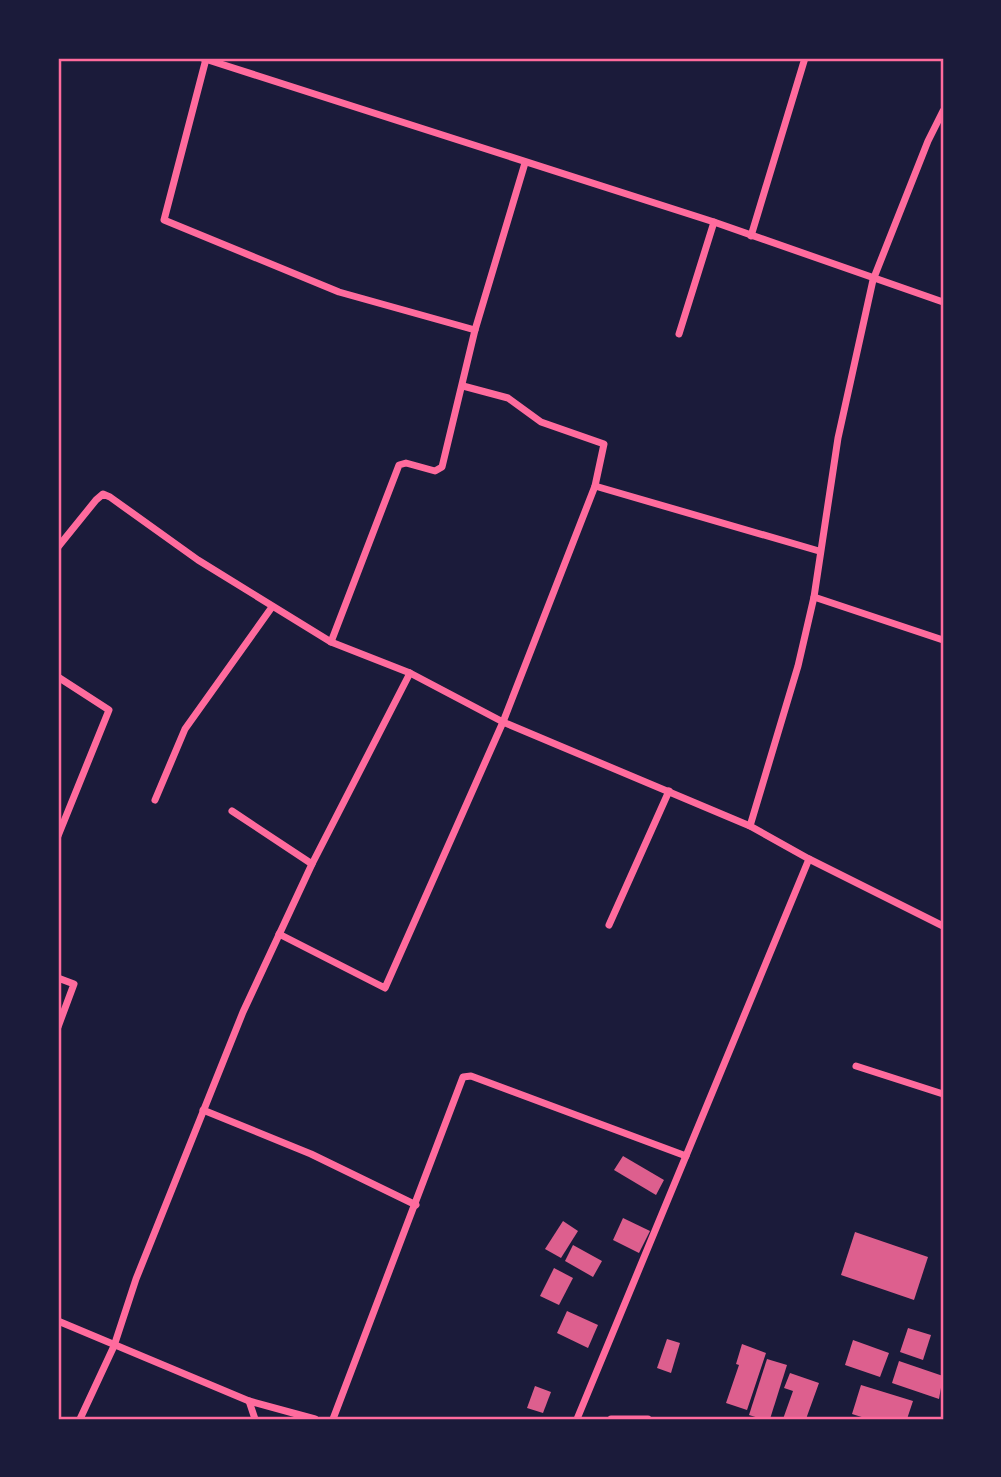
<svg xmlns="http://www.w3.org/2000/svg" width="1001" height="1477" font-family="Karla,sans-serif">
  <rect width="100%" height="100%" fill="#1b1b3a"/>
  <g fill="#dd5f8e">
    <polygon points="623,1156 664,1180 656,1195 614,1170"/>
    <polygon points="623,1218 650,1231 639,1253 613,1240"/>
    <polygon points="563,1221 578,1231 561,1258 545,1249"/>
    <polygon points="855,1232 928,1257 914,1300 841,1275"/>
    <polygon points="573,1245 602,1261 593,1277 565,1261"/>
    <polygon points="554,1268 573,1278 559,1305 540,1296"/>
    <polygon points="567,1311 598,1325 588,1348 557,1333"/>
    <polygon points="908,1328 931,1335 923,1360 900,1352"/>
    <polygon points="667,1339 680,1343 671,1373 657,1368"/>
    <polygon points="853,1340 889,1353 880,1377 845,1365"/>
    <polygon points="742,1344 766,1353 747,1410 726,1403 739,1365 736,1364"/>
    <polygon points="767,1359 787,1365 770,1419 762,1419 749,1415"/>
    <polygon points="899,1361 943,1376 939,1399 892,1383"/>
    <polygon points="790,1373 819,1383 806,1419 783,1419 793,1391 784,1388"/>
    <polygon points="861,1385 913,1401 907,1419 868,1419 852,1414"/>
    <polygon points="535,1386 551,1392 543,1413 527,1408"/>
  </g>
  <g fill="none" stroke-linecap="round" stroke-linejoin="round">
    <g stroke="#ff6b9d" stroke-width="7">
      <polyline points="202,58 714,222 943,302"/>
      <polyline points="206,59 164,220 339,292 475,330"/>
      <polyline points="751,236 805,58"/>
      <polyline points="679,334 714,222"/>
      <polyline points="595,486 819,551"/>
      <polyline points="58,547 96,500 103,494 110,497 198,560 331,642 410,673 503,722 750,826 809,859 943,926"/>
      <polyline points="814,597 943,640"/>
      <polyline points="331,642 399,465 406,463 435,471 442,467 475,330 525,163"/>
      <polyline points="58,677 109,710 58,836"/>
      <polyline points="155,800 185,729 272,607"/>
      <polyline points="232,811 312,864"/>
      <polyline points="750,826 798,666 814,597 838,438 873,280 928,141 943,111"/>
      <polyline points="609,925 669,791"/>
      <polyline points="279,934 385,988 503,722 595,486 604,444 541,422 508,398 463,386"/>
      <polyline points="58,978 74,984 58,1027"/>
      <polyline points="856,1066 943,1094"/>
      <polyline points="203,1110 311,1154 416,1205"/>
      <polyline points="58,1321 249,1401 315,1419"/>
      <polyline points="249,1401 255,1419"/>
      <polyline points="80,1419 114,1346 136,1279 243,1012 312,864 410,673"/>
      <polyline points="333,1419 463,1077 471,1076 686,1156"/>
      <polyline points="577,1419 809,859"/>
      <polyline points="611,1419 648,1419"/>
    </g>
  </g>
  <rect width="1001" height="1477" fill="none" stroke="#1b1b3a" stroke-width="119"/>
  <rect x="60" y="60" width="882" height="1358" fill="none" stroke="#ff6b9d" stroke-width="2.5"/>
</svg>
